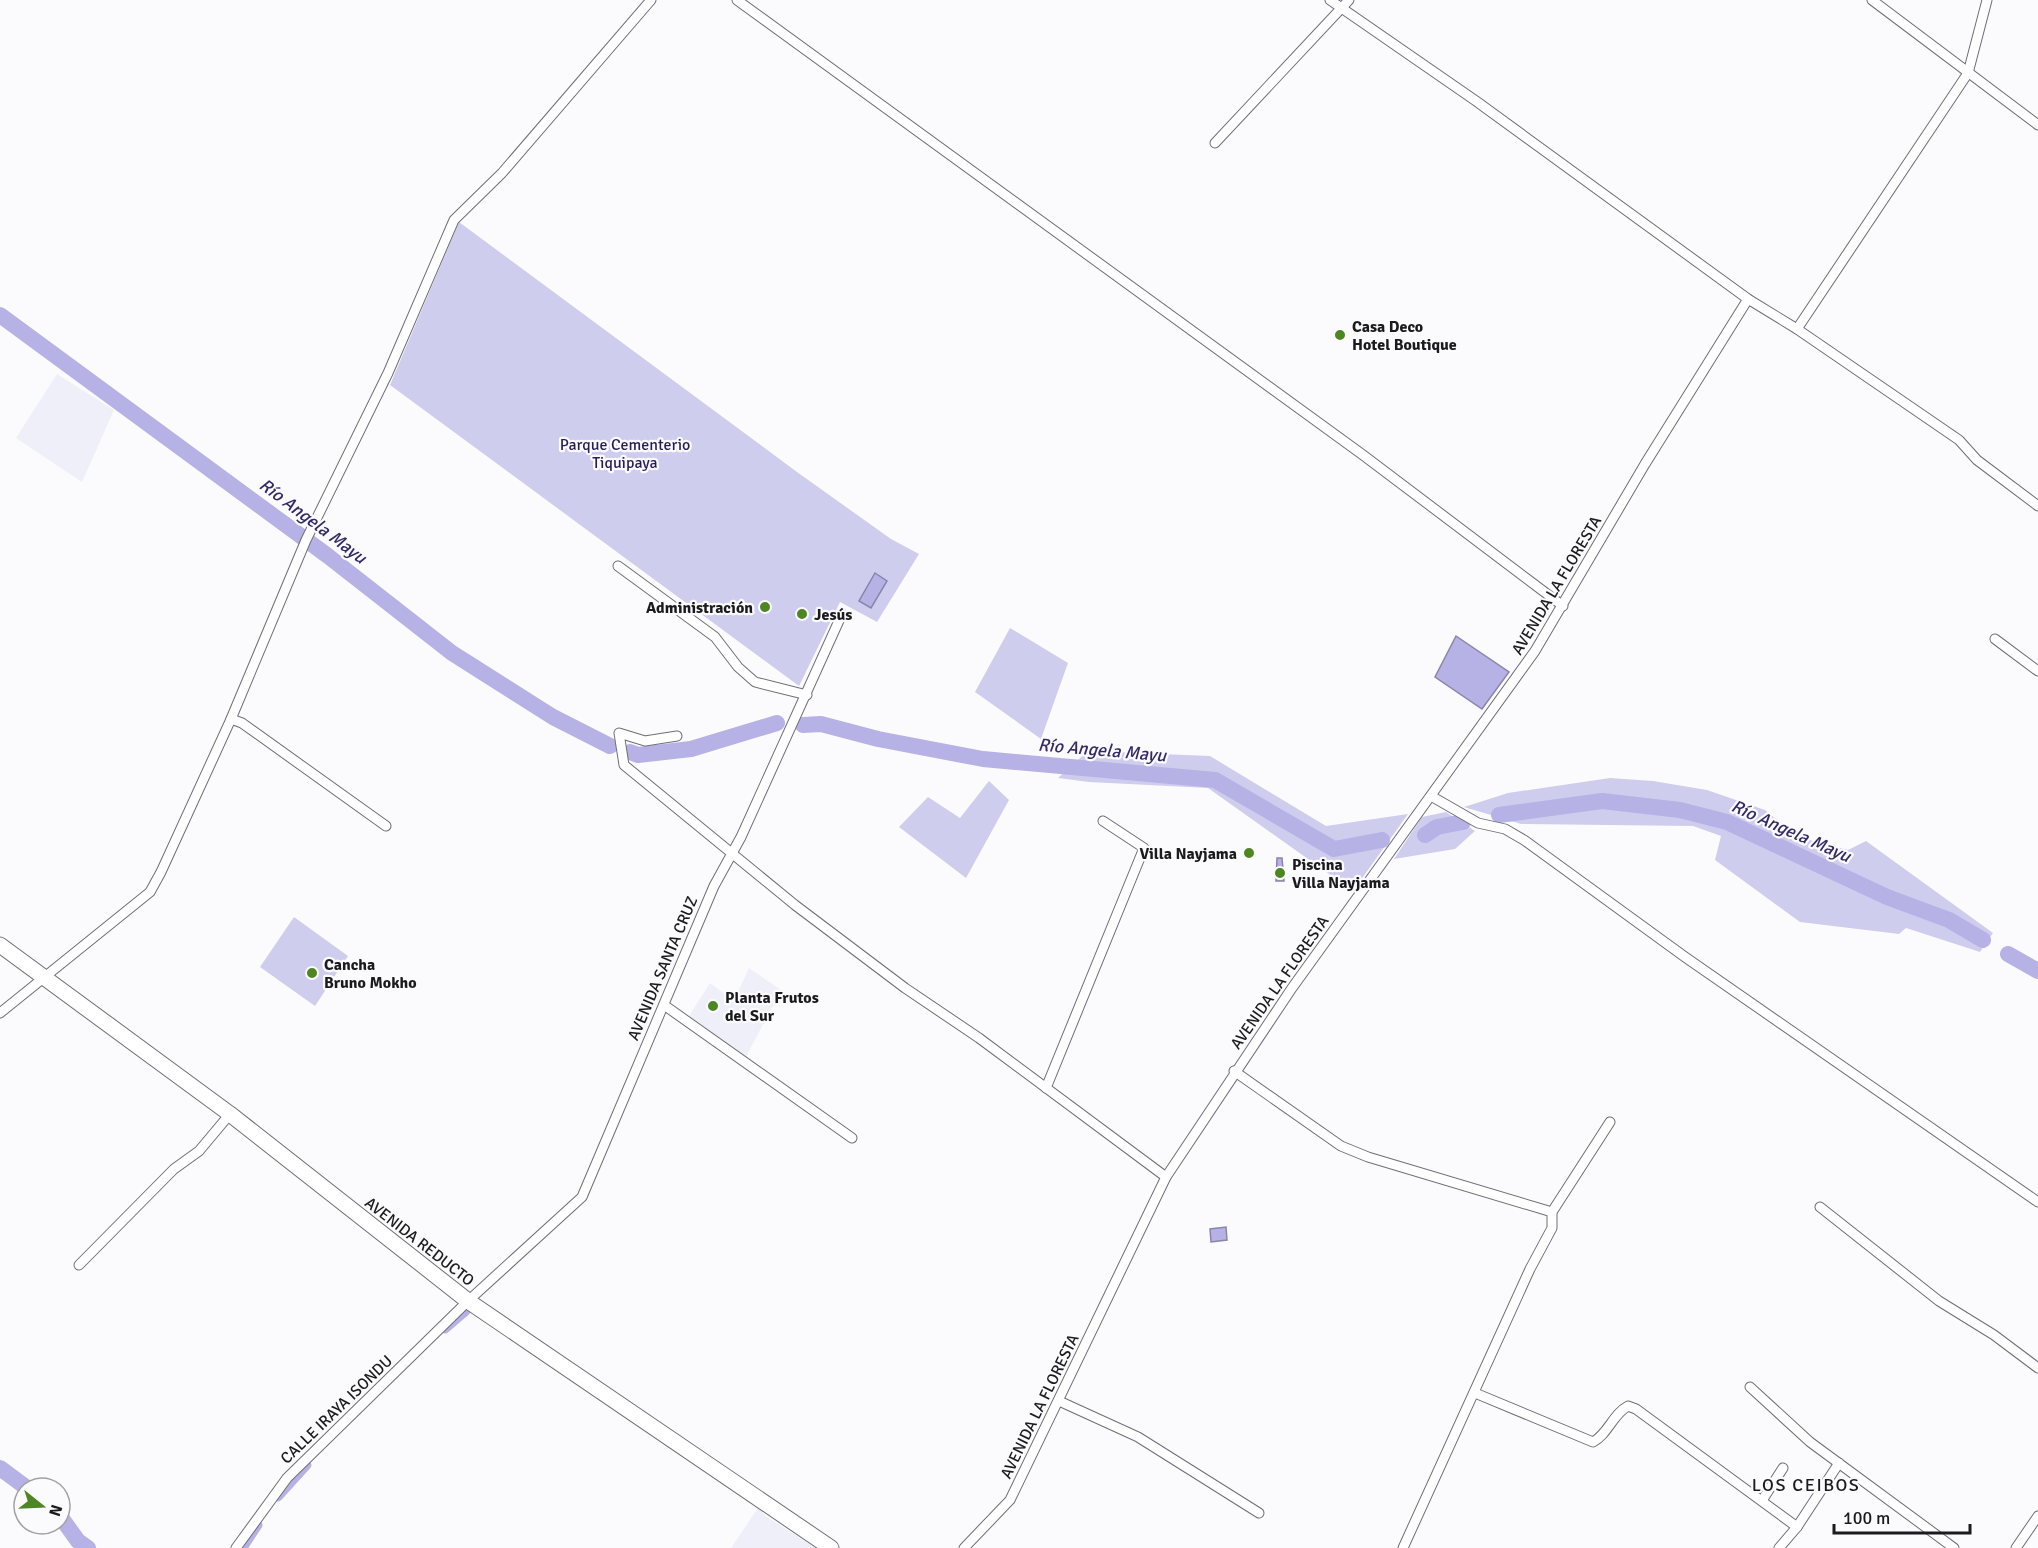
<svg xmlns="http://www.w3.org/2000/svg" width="2038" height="1548" font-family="Signika,sans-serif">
  <rect width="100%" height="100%" fill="#fbfbfe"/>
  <g fill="#efeffa">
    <polygon points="57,374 114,410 82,482 16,438"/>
    <polygon points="749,968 781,990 746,1057 689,1016 710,983 734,1001"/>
    <polygon points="758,1508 767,1517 816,1548 731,1548"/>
  </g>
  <g fill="#cecdee">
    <polygon points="459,222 797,472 891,539 919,554 877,622 840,602 799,686 390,385"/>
    <polygon points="1010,628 1068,663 1041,739 975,692"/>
    <polygon points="1088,751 1210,756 1326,826 1408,814 1353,891 1208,788 1089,782 1058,778"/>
    <polygon points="1610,778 1653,781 1707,790 1765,810 1798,837 1848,850 1866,841 1993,933 1980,952 1906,928 1899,934 1800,922 1715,860 1721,836 1693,826 1521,824 1464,807 1508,793"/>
    <polygon points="989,781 1009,800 966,878 899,827 928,797 960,818"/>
    <polygon points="1446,812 1475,831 1455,849 1394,859 1422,817"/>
    <polygon points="294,917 348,956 315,1006 260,967"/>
  </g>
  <g fill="#b6b2e5" stroke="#8885aa" stroke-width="1.5">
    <polygon points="875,573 887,581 871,608 859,601"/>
    <polygon points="1456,636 1509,672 1482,709 1435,677"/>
    <polygon points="1277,858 1282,858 1284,881 1276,881"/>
    <polygon points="1226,1227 1227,1240 1211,1242 1210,1229"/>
  </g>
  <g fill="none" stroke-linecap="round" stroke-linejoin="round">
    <g stroke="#b6b2e5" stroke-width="9">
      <polyline points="445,1329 466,1311"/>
      <polyline points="278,1497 307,1465"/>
      <polyline points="243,1548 258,1525"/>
    </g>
    <g stroke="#b6b2e5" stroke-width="16">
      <polyline points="0,315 328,556 452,653 553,717 610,746"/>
      <polyline points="803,725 821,724 878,739 983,759 1215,780 1334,849 1382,840"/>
      <polyline points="630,752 638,755 691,749 777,723"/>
      <polyline points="1499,815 1602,801 1680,810 1727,822 1887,897 1949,920 1983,940"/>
      <polyline points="1425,835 1437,827 1463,822"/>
      <polyline points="2008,954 2038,971"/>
      <polyline points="0,1468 27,1488"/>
      <polyline points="60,1516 78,1541 88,1548"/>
    </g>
    <g stroke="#6e6e77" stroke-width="11">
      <g id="street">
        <polyline points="737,0 1363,455 1563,606"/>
        <polyline points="1330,0 1476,101 1748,299 1797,329 1959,440 1977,460 2038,506"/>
        <polyline points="1872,0 2038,125"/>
        <polyline points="1215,143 1349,0"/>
        <polyline points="1797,329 1968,73 1987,0"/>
        <polyline points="618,566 715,637 738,667 755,682 807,695"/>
        <polyline points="1995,639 2038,671"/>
        <polyline points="231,719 242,723 386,826"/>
        <polyline points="677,736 645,741 619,733 624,765 795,905 905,988 979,1038 1166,1177"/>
        <polyline points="1431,796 1478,823 1505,829 1524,840 1685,957 2038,1202"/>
        <polyline points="664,1005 852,1138"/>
        <polyline points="0,1013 150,892 161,872 231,719 306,540 388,373 454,220 502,173 651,0"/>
        <polyline points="1234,1071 1341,1146 1368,1157 1552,1212"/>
        <polyline points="1046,1088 1144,848 1103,821"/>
        <polyline points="1820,1207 1939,1301 1994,1335 2038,1368"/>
        <polyline points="79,1265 174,1169 199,1151 230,1114"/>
        <polyline points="1750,1387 1810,1442 1954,1548"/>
        <path d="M1475,1393L1593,1442C1608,1434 1613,1414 1628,1406L1636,1409L1797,1527"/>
        <polyline points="1059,1401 1138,1437 1259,1513"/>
        <polyline points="1763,1499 1783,1468"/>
        <polyline points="236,1548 287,1478 468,1301 582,1197 714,886 741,837 842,614"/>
        <polyline points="964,1548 1010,1500 1166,1177 1292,988 1535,651 1645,464 1748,299"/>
        <polyline points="1403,1548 1530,1269 1552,1228 1552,1212 1610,1122"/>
        <polyline points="1779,1548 1797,1527 1839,1463"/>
        <polyline points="2016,1548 2038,1516"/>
      </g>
    </g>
    <g stroke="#6e6e77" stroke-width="17">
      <polyline id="primary" points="0,945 230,1114 468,1301 831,1548"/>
    </g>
    <use href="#street" stroke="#fff" stroke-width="9"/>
    <use href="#primary" stroke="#fff" stroke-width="15"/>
  </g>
  <g fill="#4e8722" stroke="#fbfbfe" stroke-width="2">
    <circle cx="1340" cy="335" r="6"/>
    <circle cx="765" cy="607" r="6"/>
    <circle cx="802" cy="614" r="6"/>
    <circle cx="1249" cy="853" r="6"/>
    <circle cx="1280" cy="873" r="6"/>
    <circle cx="312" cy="973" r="6"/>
    <circle cx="713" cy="1006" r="6"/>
  </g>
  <g text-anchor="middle" stroke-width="4.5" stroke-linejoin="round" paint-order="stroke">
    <g font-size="16" font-weight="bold" fill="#1b1b1f" stroke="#fbfbfe" text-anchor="start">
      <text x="1352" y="332">Casa Deco<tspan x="1352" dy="18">Hotel Boutique</tspan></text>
      <text x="753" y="613" text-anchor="end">Administración</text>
      <text x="814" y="620">Jesús</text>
      <text x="1237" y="859" text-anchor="end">Villa Nayjama</text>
      <text x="1292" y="870">Piscina<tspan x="1292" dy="18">Villa Nayjama</tspan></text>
      <text x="324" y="970">Cancha<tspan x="324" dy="18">Bruno Mokho</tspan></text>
      <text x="725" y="1003">Planta Frutos<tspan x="725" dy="18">del Sur</tspan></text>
    </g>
    <g font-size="16" fill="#291d58" stroke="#fbfbfe">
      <text x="625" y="450">Parque Cementerio<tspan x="625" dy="18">Tiquipaya</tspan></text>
    </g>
    <g font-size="16" fill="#1b1b1f" stroke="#fbfbfe">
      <text transform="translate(1556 585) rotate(-59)" y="6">AVENIDA LA FLORESTA</text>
      <text transform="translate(662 968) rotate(-67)" y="6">AVENIDA SANTA CRUZ</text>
      <text transform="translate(1279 982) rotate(-55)" y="6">AVENIDA LA FLORESTA</text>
      <text transform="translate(420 1241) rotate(38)" y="6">AVENIDA REDUCTO</text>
      <text transform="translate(1039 1406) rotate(-64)" y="6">AVENIDA LA FLORESTA</text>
      <text transform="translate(336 1409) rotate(-44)" y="6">CALLE IRAYA ISONDU</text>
    </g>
    <g font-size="18" font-style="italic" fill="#352a66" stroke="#fbfbfe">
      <text transform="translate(313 521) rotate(37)" y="6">Río Angela Mayu</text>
      <text transform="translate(1102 750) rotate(5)" y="6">Río Angela Mayu</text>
      <text transform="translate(1791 831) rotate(24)" y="6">Río Angela Mayu</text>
    </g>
    <g font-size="18" letter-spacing="1.5" fill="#1b1b1f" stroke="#fbfbfe">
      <text x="1806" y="1491">LOS CEIBOS</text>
    </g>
  </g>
  <g transform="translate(42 1506) rotate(108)"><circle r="28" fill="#fbfbfe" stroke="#a1a1a5" stroke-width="1.5"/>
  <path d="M0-4.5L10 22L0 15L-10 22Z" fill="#4e8722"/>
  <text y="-9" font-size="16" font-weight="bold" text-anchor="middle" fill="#1b1b1f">N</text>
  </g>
  <path d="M1834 1524v9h136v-9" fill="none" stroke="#1b1b1f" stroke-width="3"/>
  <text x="1843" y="1524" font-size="18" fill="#1b1b1f" stroke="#fbfbfe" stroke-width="4.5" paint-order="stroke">100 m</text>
</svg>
